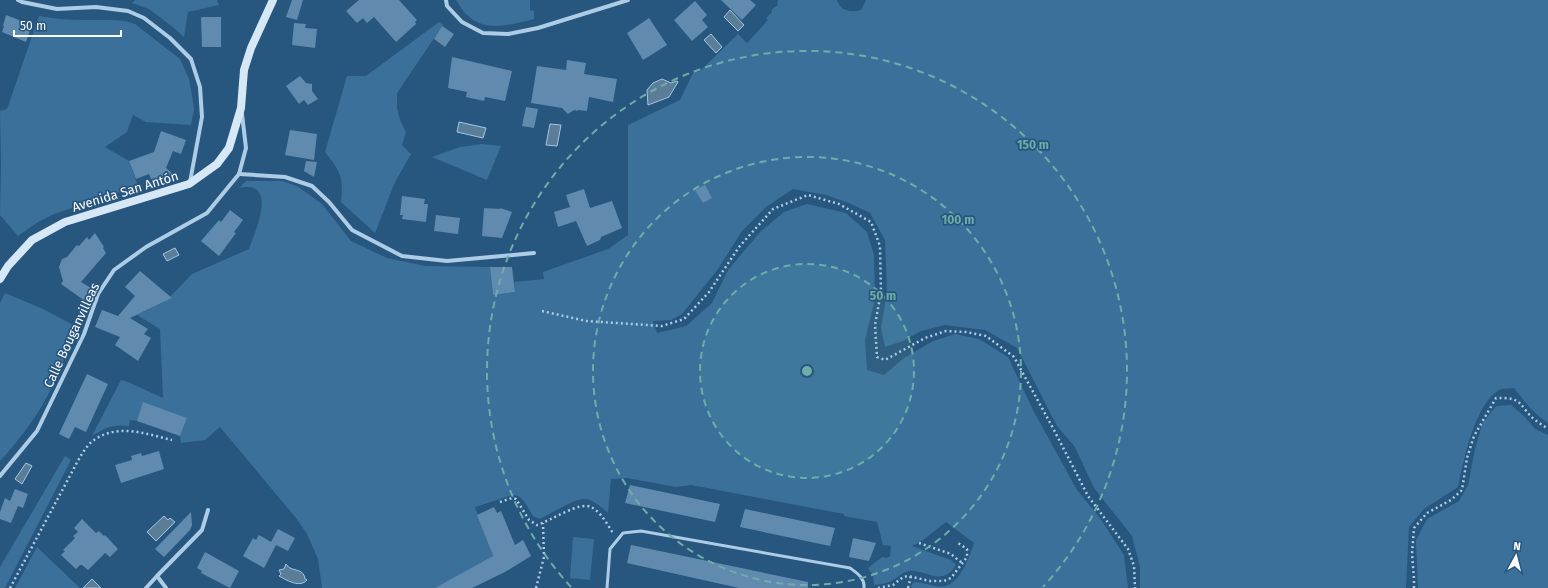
<svg xmlns="http://www.w3.org/2000/svg" width="1548" height="588" font-family="'Fira Sans',sans-serif">
  <rect width="100%" height="100%" fill="#27567e"/>
  <g fill="#3b709b">
    <polygon points="135,0 217,0 219,5 188,12 184,37 174,28 149,9 132,3"/>
    <path d="M456,0H530V10L534,11V19C502,27 475,35 456,0Z"/>
    <path d="M778,0H837C841,11 850,13 861,10L866,0H1548V423C1534,414 1524,401 1514,388C1509,389 1502,388 1499,390C1474,405 1464,460 1458,487L1424,509L1409,527L1406,588H1140V567L1132,536L1094,488L1075,447L1057,426L1017,348L985,330L945,325L921,331L903,341L885,347L881,328L887,292L885,240L870,213L849,203L826,195L793,189L766,207L742,231L718,269L682,314L671,320L653,321L657,333L686,326L712,303L728,270L761,231L784,212L807,204L846,213L867,232L874,255L875,299L865,340L867,370L884,375L904,358L933,341L955,334L979,339L1008,357L1033,410L1077,490L1100,518L1124,555L1128,588H912L911,586L914,582C924,582 935,588 945,586C960,583 970,556 974,543L946,522L923,540L912,546L951,560L956,565C942,588 925,569 909,571C901,572 896,580 889,582C885,584 879,584 874,585L873,575L868,568L882,557L887,558L890,556L891,546L883,545L877,522L844,516V514L691,485L676,487L627,478L611,479L608,513C602,508 593,499 584,499C574,499 550,514 540,519L533,516C527,507 524,495 512,495L475,507L493,557L435,588H322L318,559L307,534L296,518L220,427L205,440L181,443L180,436L187,418L144,403L137,421L130,420L129,426C113,424 106,427 92,436L121,380L128,382L163,398L160,329L137,315L166,301L192,274L249,249C255,232 279,179 239,188L246,181H282L297,186L322,204L351,241L387,258L425,266L490,267L493,295L515,292L514,282L544,279L543,272L608,249L628,235V125L680,100L694,71L699,72L738,34L747,43L768,20L766,18L772,12V9L777,6Z"/>
    <path d="M39,16C58,20 78,20 98,20C112,20 123,19 135,24L180,59L189,79L192,95L194,110L191,125L146,122L133,115L127,132L105,147L129,161L138,186L54,214L38,222L18,236L0,215L1,163L0,111L7,109Z"/>
    <path d="M439,22L443,25L397,93V108L400,120L406,132L402,145L411,154L395,182L375,233L341,202C344,177 340,171 325,152L347,76H366Z"/>
    <polygon points="482,144 501,146 487,180 432,157 460,147"/>
    <path d="M5,293L43,309L77,327C66,353 57,380 43,404C31,424 16,444 0,461V303Z"/>
    <polygon points="1511,405 1525,417 1535,429 1548,435 1548,588 1418,588 1416,540 1427,519 1459,501 1468,485 1475,449 1482,424 1496,406"/>
    <polygon points="65,456 71,460 5,588 0,588 0,567"/>
    <polygon points="573,537 594,539 590,580 570,578"/>
    <polygon points="37,547 80,588 15,588"/>
  </g>
  <g fill="#5c7d98" stroke="#a1c8e5">
    <polygon points="730,10 744,25 738,31 724,17"/>
    <polygon points="711,34 722,47 716,53 704,40"/>
    <polygon points="662,79 671,83 677,81 678,82 669,97 648,105 647,90 653,83"/>
    <polygon points="459,122 486,128 483,138 457,132"/>
    <polygon points="550,124 561,125 557,146 546,145"/>
    <polygon points="175,248 179,255 167,261 163,254"/>
    <polygon points="26,463 32,466 22,484 15,479"/>
    <polygon points="164,516 168,520 170,518 175,522 156,541 147,532"/>
    <path d="M286,564C287,565 288,567 290,568C297,571 304,570 305,579L307,580C300,588 288,581 279,576L281,574L279,570L284,569Z"/>
    <polygon points="92,579 101,588 83,588"/>
  </g>
  <g fill="#608bae">
    <polygon points="292,0 303,0 297,20 286,17"/>
    <polygon points="359,0 399,0 417,20 415,22 416,24 396,42 374,17 367,23 363,18 357,23 346,11"/>
    <polygon points="721,0 750,0 756,5 742,20"/>
    <polygon points="695,1 707,15 702,20 708,27 692,41 674,20"/>
    <polygon points="6,15 32,25 26,42 2,32 4,26 3,26"/>
    <polygon points="201,17 221,17 221,47 202,47"/>
    <polygon points="649,18 667,45 643,60 627,33"/>
    <polygon points="294,23 306,24 305,28 317,29 315,48 292,45"/>
    <polygon points="442,26 454,34 445,47 434,39"/>
    <polygon points="452,57 512,71 505,101 485,97 484,101 466,97 467,92 448,88"/>
    <polygon points="567,60 586,63 584,74 617,79 613,102 589,97 587,111 578,110 578,111 574,110 568,114 562,108 531,103 537,66 566,70"/>
    <polygon points="300,76 306,83 312,84 312,91 318,99 308,105 304,100 299,104 286,86"/>
    <polygon points="526,107 538,109 534,128 522,126"/>
    <polygon points="290,130 317,134 314,160 285,155"/>
    <polygon points="161,131 186,140 181,154 173,151 166,168 173,174 152,181 149,174 136,179 129,161 154,152"/>
    <polygon points="306,161 317,162 314,177 304,171"/>
    <polygon points="705,185 712,198 703,203 695,190"/>
    <polygon points="584,189 590,208 612,201 622,228 601,237 600,240 587,246 576,221 558,227 554,212 570,207 566,195"/>
    <polygon points="402,196 425,199 424,204 428,204 426,222 402,219 403,215 400,215"/>
    <polygon points="484,208 500,209 500,208 512,212 502,238 482,236"/>
    <polygon points="230,210 243,220 234,232 236,233 219,256 201,241 219,220 221,222"/>
    <polygon points="436,215 460,218 458,234 434,231"/>
    <polygon points="95,233 104,247 103,248 106,253 81,282 91,288 85,301 61,284 63,281 59,267 62,259 67,257 77,245 79,246 87,237 89,240"/>
    <polygon points="490,267 512,267 515,292 493,295"/>
    <polygon points="140,271 172,298 130,318 148,329 144,334 151,338 138,361 115,345 120,337 95,327 102,310 118,316 135,296 125,287"/>
    <polygon points="87,374 108,384 86,432 75,427 69,439 59,434"/>
    <polygon points="143,402 187,418 180,436 137,421"/>
    <polygon points="159,451 164,469 121,483 115,465 132,460 131,456 141,453 142,456"/>
    <polygon points="630,485 720,504 715,522 625,503"/>
    <polygon points="15,489 28,494 23,508 18,506 11,523 0,519 0,512 5,498 10,501"/>
    <polygon points="494,507 497,513 501,511 515,545 523,540 531,556 505,572 472,588 435,588 493,556 477,515"/>
    <polygon points="745,509 835,528 830,546 740,527"/>
    <polygon points="191,512 192,525 190,530 164,557 155,549"/>
    <polygon points="82,519 96,533 99,531 104,536 105,535 118,549 110,557 105,553 88,570 82,565 80,565 76,569 61,555 65,551 63,550 75,538 73,536 78,532 74,528"/>
    <polygon points="278,529 295,538 288,551 276,545 264,568 243,556 253,538 256,540 259,535 271,542"/>
    <polygon points="853,538 876,543 869,561 849,557"/>
    <polygon points="631,545 808,582 808,588 739,588 627,563"/>
    <polygon points="205,552 239,571 230,588 201,573 202,571 197,568"/>
  </g>
  <g fill="none" stroke-linecap="round" stroke-linejoin="round">
    <g stroke="#adcce5" stroke-width="2.5" stroke-dasharray="2 3" stroke-linecap="butt">
      <polyline points="542,311 586,321 662,326 684,319 709,292 739,247 773,209 808,195 839,204 871,222 880,246 881,292 875,325 877,357 885,360 925,338 946,331 966,332 986,336 1014,357 1054,430 1088,496 1128,549 1134,566 1135,588"/>
      <path d="M500,502L512,498L516,499L529,520L537,525C550,521 580,501 591,507C601,512 607,524 613,533"/>
      <polyline points="919,543 951,554 962,563"/>
      <path d="M10,588L80,457C84,451 88,444 94,440C119,423 146,434 172,440"/>
      <polyline points="536,588 544,557 543,523"/>
      <polyline points="878,588 893,585 903,577 908,576 930,581 944,581 951,578 967,557 967,549 958,543"/>
      <polyline points="908,588 911,576"/>
      <path d="M1414,588V579L1412,554L1414,528L1427,513L1451,500L1462,490L1467,458L1474,436L1496,398C1525,397 1518,406 1535,420C1539,423 1544,426 1548,429"/>
    </g>
    <path stroke="#adcce5" stroke-width="3" d="M607,588L610,549L623,533L641,531L850,568C857,573 865,578 864,588"/>
    <g stroke="#adcce5" stroke-width="4">
      <polyline points="18,0 22,2 57,9 96,7 128,11 144,18 170,38 191,59 200,87 202,117 190,182"/>
      <polyline points="446,0 447,6 462,22 483,33 508,34 538,28 628,0"/>
      <polyline points="239,174 285,177 312,186 329,202 352,230 402,256 447,261 534,253"/>
      <polyline points="0,476 37,431 84,334 98,294 114,270 146,247 207,213 239,174 246,148 242,114"/>
      <polyline points="146,588 157,576"/>
      <polyline points="166,588 157,576 202,530 208,510"/>
    </g>
    <polyline stroke="#d6e7f5" stroke-width="8" points="0,279 8,266 32,240 65,222 189,184 217,164 229,148 241,108 244,70 251,48 273,0"/>
  </g>
  <circle cx="807" cy="371" r="107" fill="#6fada8" fill-opacity=".12"/>
  <g fill="none" stroke="#6fada8" stroke-width="2" stroke-dasharray="7 5">
    <circle cx="807" cy="371" r="107"/>
    <circle cx="807" cy="371" r="214"/>
    <path d="M571 587A320 320 0 1 1 1043 587"/>
  </g>
  <g text-anchor="middle" stroke-width="3.5" stroke-linejoin="round" paint-order="stroke">
    <g font-size="13" fill="#fff" stroke="#27567e">
      <text transform="translate(125 191) rotate(-17)" y="5">Avenida San Antón</text>
      <text transform="translate(71 335) rotate(-65)" y="5">Calle Bouganvilleas</text>
    </g>
  </g>
  <circle cx="807" cy="371" r="6" fill="#6fada8" stroke="#27567e" stroke-width="2"/>
  <g font-size="12" text-anchor="middle" font-weight="bold" fill="#6fada8" stroke="#27567e" stroke-width="3.5" stroke-linejoin="round" paint-order="stroke">
    <text x="1033" y="149">150 m</text>
    <text x="958" y="224">100 m</text>
    <text x="883" y="300">50 m</text>
  </g>
  <g transform="translate(1516 556) rotate(7)" stroke="#27567e" stroke-width="3" paint-order="stroke">
  <path d="M0-3L7 15L0 10L-7 15Z" fill="#ffffff"/>
  <text y="-6" font-size="11" font-weight="bold" text-anchor="middle" fill="#ffffff">N</text>
  </g>
  <path d="M14 30v6h107v-6" fill="none" stroke="#ffffff" stroke-width="2"/>
  <text x="20" y="30" font-size="12" fill="#ffffff" stroke="#27567e" stroke-width="3" paint-order="stroke">50 m</text>
</svg>
